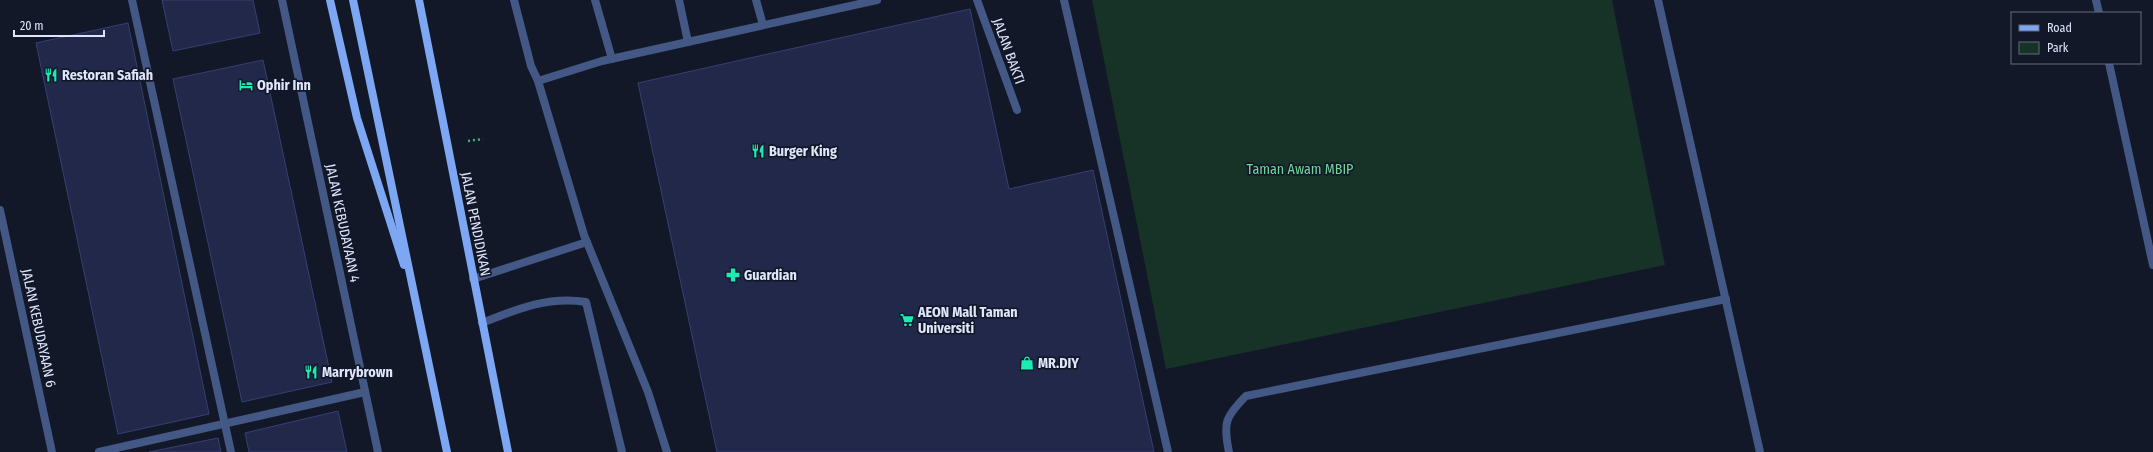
<svg xmlns="http://www.w3.org/2000/svg" width="2153" height="452" font-family="'Fira Sans Condensed',sans-serif">
  <rect width="100%" height="100%" fill="#131829"/>
  <polygon fill="#173328" points="1092,0 1612,0 1665,265 1166,369"/>
  <g fill="#212849" stroke="#354073">
    <polygon points="162,0 253,0 260,33 173,51"/>
    <polygon points="970,9 1009,189 1093,170 1154,452 717,452 638,83"/>
    <polygon points="128,23 209,414 118,434 36,43"/>
    <polygon points="263,60 332,382 242,402 173,79"/>
    <polygon points="338,411 347,452 249,452 245,433"/>
    <polygon points="218,438 221,452 149,452"/>
  </g>
  <g fill="none" stroke-linecap="round" stroke-linejoin="round">
    <polyline stroke="#3cb380" stroke-width="2.5" stroke-dasharray="2 3" stroke-linecap="butt" points="468,141 483,139"/>
    <g stroke="#435884" stroke-width="8">
      <polyline points="132,0 231,452"/>
      <polyline points="514,0 531,66 538,81 602,61 877,0"/>
      <polyline points="595,0 612,59"/>
      <polyline points="679,0 688,42"/>
      <polyline points="756,0 763,25"/>
      <polyline points="977,0 1017,110"/>
      <polyline points="1064,0 1168,452"/>
      <polyline points="538,81 584,235 648,392 667,452"/>
      <polyline points="473,279 587,242"/>
      <path d="M482,323C517,309 548,296 586,302L622,452"/>
      <polyline points="99,452 365,392"/>
    </g>
    <g stroke="#435884" stroke-width="8">
      <polyline points="282,0 378,452"/>
      <polyline points="1658,0 1760,452"/>
      <polyline points="2096,0 2099,13"/>
      <polyline points="2109,63 2153,265"/>
      <polyline points="0,210 52,452"/>
      <path d="M1229,452C1223,423 1225,417 1246,396L1726,299"/>
    </g>
    <g stroke="#7ea7f3" stroke-width="8">
      <polyline points="330,0 357,118 404,265"/>
      <polyline points="353,0 447,452"/>
      <polyline points="419,0 508,452"/>
    </g>
  </g>
  <defs>
    <g id="restaurant-bare" transform="scale(1.08)"><path d="M-5-6h1v4h1v-4h1v4h1v-4h1v5L-1.5 .5V6h-2V.5L-5-1ZM5-6V6H3V1.5H1.5Q1.5-4 5-6Z" fill="#1cebb3" stroke="#131829" stroke-width="2.5" paint-order="stroke"/></g>
    <g id="hotel-bare" transform="scale(1.08)"><path d="M-6-4.5h1.5V1H6V5H4.5V3h-9V5H-6ZM-4 0a1.8 1.8 0 1 1 3.6 0ZM.5 0V-2.5h3Q6-2.5 6 0Z" fill="#1cebb3" stroke="#131829" stroke-width="2.5" paint-order="stroke"/></g>
    <g id="pharmacy-bare" transform="scale(1.08)"><path d="M-2-6h4v4h4v4h-4v4h-4v-4h-4v-4h4Z" fill="#1cebb3" stroke="#131829" stroke-width="2.5" paint-order="stroke"/></g>
    <g id="supermarket-bare" transform="scale(1.08)"><path d="M-6-5.5h2.5l.6 2H6L4.5 2H-2.5L-4.4-4H-6ZM-1.5 3.2a1.3 1.3 0 1 0 .1 0ZM3 3.2a1.3 1.3 0 1 0 .1 0Z" fill="#1cebb3" stroke="#131829" stroke-width="2.5" paint-order="stroke"/></g>
    <g id="shop-bare" transform="scale(1.08)"><path d="M-5-2.5h2.3a2.7 3.5 0 0 1 5.4 0H5L5.5 6h-11ZM-1.5-2.5h3a1.5 2.3 0 0 0-3 0Z" fill="#1cebb3" stroke="#131829" stroke-width="2.5" paint-order="stroke"/></g>
  </defs>
  <g fill-rule="evenodd">
    <use href="#restaurant-bare" x="51" y="75"/>
    <use href="#hotel-bare" x="246" y="85"/>
    <use href="#restaurant-bare" x="758" y="151"/>
    <use href="#pharmacy-bare" x="733" y="275"/>
    <use href="#supermarket-bare" x="907" y="320"/>
    <use href="#shop-bare" x="1027" y="363"/>
    <use href="#restaurant-bare" x="311" y="372"/>
  </g>
  <g text-anchor="middle" stroke-width="3.5" stroke-linejoin="round" paint-order="stroke">
    <g font-size="14" fill="#dfe6fc" stroke="#131829">
      <text transform="translate(1009 51) rotate(70)" y="5">JALAN BAKTI</text>
      <text transform="translate(343 223) rotate(78)" y="5">JALAN KEBUDAYAAN 4</text>
      <text transform="translate(476 224) rotate(79)" y="5">JALAN PENDIDIKAN</text>
      <text transform="translate(39 328) rotate(78)" y="5">JALAN KEBUDAYAAN 6</text>
    </g>
    <g font-size="14" font-weight="bold" fill="#dfe6fc" stroke="#131829" text-anchor="start">
      <text x="62" y="80">Restoran Safiah</text>
      <text x="257" y="90">Ophir Inn</text>
      <text x="769" y="156">Burger King</text>
      <text x="744" y="280">Guardian</text>
      <text x="918" y="317">AEON Mall Taman<tspan x="918" dy="16">Universiti</tspan></text>
      <text x="1038" y="368">MR.DIY</text>
      <text x="322" y="377">Marrybrown</text>
    </g>
    <g font-size="14" fill="#70d797" stroke="#131829">
      <text x="1300" y="174">Taman Awam MBIP</text>
    </g>
  </g>
  <rect x="2011" y="12" width="130" height="52" fill="#131829" stroke="#656a7d"/>
  <rect x="2019" y="25" width="20" height="6" fill="#7ea7f3" stroke="#656a7d"/>
  <text x="2047" y="32" font-size="12" fill="#dfe6fc">Road</text>
  <rect x="2019" y="42" width="20" height="12" fill="#173328" stroke="#656a7d"/>
  <text x="2047" y="52" font-size="12" fill="#dfe6fc">Park</text>
  <path d="M14 30v6h90v-6" fill="none" stroke="#dfe6fc" stroke-width="2"/>
  <text x="20" y="30" font-size="12" fill="#dfe6fc" stroke="#131829" stroke-width="3" paint-order="stroke">20 m</text>
</svg>
